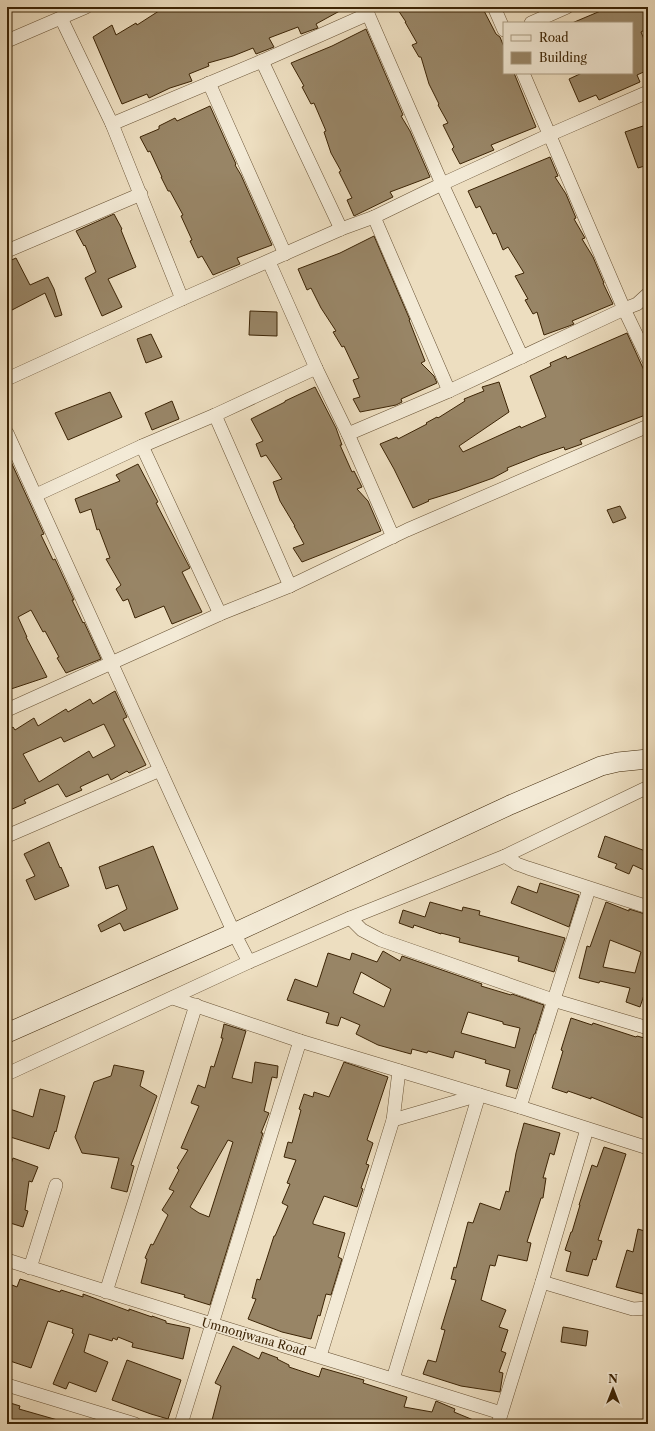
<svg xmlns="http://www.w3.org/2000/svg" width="655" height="1431" font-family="'Libre Caslon Text',serif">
  <rect width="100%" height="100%" fill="#eddec0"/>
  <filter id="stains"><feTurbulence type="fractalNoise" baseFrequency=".005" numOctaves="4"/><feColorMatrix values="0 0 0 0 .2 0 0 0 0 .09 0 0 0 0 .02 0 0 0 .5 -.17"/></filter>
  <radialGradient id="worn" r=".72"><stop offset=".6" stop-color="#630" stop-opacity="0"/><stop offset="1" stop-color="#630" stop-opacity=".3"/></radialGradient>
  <g fill="#988566" stroke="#3c2405" fill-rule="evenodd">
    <polygon points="165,7 347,7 316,24 318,28 312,30 301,34 298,27 269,38 274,47 256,54 253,48 233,56 208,63 209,66 189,74 192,81 170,88 149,98 147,94 122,104 93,37 112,25 116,35 136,23 137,25"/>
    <polygon points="396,7 482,7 496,34 500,37 504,47 504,73 514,73 536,127 491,145 494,150 460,164 452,149 454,147 443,125 448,123 438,105 439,104 429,84 421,57 419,57 412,45 417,43 405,22 406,22"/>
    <polygon points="610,7 648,7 648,28 641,32 648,49 648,70 637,75 640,82 599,100 596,95 579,102 569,79 582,73 632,73 632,23 572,23"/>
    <polygon points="366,29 403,115 401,116 410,131 430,177 390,192 393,197 354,216 347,200 352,198 339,172 341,171 331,153 324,132 326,131 314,103 311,104 302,87 304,86 291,63 332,46"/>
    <polygon points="210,106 236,164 235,165 241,175 272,245 237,258 240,264 213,275 202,256 198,258 190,241 192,240 181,216 183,215 170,191 168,191 161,177 162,177 150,151 148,152 140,137 159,129 159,126 175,118 177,121"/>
    <polygon points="643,126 645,132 648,131 648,165 638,168 625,132"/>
    <polygon points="550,157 558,176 555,177 566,194 576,218 574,219 585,238 582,239 593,257 604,283 603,283 613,304 572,321 574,324 569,326 544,335 537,312 533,314 525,300 528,299 515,276 524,273 508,247 503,250 496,233 493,234 480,206 476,208 468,191"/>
    <polygon points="114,214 122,229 121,230 136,267 108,279 122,307 102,316 85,278 96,272 85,245 84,246 76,231"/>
    <polygon points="374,236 410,320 409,320 425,361 421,363 434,376 437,383 401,399 402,402 396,405 360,412 353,399 360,397 353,380 359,378 344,346 342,347 333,332 336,331 321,308 311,288 307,290 298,269 340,253"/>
    <polygon points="16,258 30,285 48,277 54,289 62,315 55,317 45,293 12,310 7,301 7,262"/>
    <polygon points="250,311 277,312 277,336 249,335"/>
    <polygon points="627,333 648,379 648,414 580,440 582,444 565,450 564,447 540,455 507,468 508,470 493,478 457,491 428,500 429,501 413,508 394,469 380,444 397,437 398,439 427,424 426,423 437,417 438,418 465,401 464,399 484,391 482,387 499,382 509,412 459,446 463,452 520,426 521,428 546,417 530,376 551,366 550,363 566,356 567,359"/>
    <polygon points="151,334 162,357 146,363 137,339"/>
    <polygon points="315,387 336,428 342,445 340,445 352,472 354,471 362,487 357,489 368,501 381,531 302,562 293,548 304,544 294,526 295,526 280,501 273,482 282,479 266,455 261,457 256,444 263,441 251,419 285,402 285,401"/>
    <polygon points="110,392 122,417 68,440 55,413"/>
    <polygon points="172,401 179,419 152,430 145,413"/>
    <polygon points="7,453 44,534 41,535 53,560 55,559 74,600 72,600 83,623 84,622 101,659 66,673 57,658 59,657 45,631 43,632 31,610 18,617 27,637 26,637 47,677 11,689 7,682"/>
    <polygon points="138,464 158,502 156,503 190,568 182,572 202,612 172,624 164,606 135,618 128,599 123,601 116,589 121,585 106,559 110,558 99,529 97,530 91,509 80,513 75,499 120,481 116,475"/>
    <polygon points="620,506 626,518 613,523 607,510"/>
    <path d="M115,691L127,717L123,719L146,765L129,773L127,771L111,780L108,774L80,787L82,790L66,797L58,784L24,800L26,803L10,810L7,805V731L13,727L15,730L34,718L38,726L66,709L68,712L90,699L93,704ZM104,724L115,746L93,758L89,751L39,782L23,754L61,737L64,742Z"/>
    <polygon points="605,836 648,852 648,872 633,865 629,874 615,868 617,864 598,857"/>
    <polygon points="49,842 60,868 61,867 69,886 35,900 26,880 35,876 24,854"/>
    <polygon points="153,846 178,909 124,931 120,923 101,932 98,925 127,909 118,885 106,889 99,867"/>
    <polygon points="540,883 579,895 569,927 511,903 518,886 537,893"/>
    <polygon points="430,902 462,911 463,907 480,911 479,915 565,938 554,972 518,961 519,957 459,942 460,938 441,933 441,934 414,925 413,928 399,923 403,910 425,917"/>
    <path d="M606,902L629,911V909L648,915V983L640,1007L626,1002L630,988L600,981L599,983L579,978L587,946L590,947ZM610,940L641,952L635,973L603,967Z"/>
    <path d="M383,951L400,961L402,956L482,984L481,986L511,995L512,994L544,1005L535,1034H534L517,1089L506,1086L510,1070L485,1063L486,1060L455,1051L453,1058L428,1051L427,1053L412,1049L411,1054L378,1045L356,1034L360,1025L341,1017L338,1026L326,1023L329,1013L287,1000L295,979L317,987L328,953L350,960L352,953L377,962ZM361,972L391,989L384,1007L353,993ZM468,1012L503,1022V1024L520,1028L515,1048L461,1033Z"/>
    <polygon points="571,1018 592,1025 593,1023 636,1037 637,1036 648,1039 648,1120 591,1097 591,1099 568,1091 567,1093 552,1088 563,1051 561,1050"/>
    <path d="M224,1024L246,1031L232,1078L252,1083L255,1062L278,1066L277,1078L272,1077L264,1111L269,1113L261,1133H263L210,1305L184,1297L185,1295L141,1283L147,1259L145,1258L151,1244L153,1245L168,1215L162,1210L174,1191L169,1189L179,1170L177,1168L188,1150L181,1148L199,1106L191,1103L198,1085L205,1088L211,1066L214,1067L223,1038H221ZM228,1140L233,1142L209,1217L199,1213L190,1207Z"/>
    <polygon points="344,1062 388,1077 367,1140 373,1143 366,1164 369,1165 361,1188 363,1189 357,1207 324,1196 313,1222 313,1224 345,1233 338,1257 342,1259 331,1295 326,1294 320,1316 318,1315 311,1339 282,1332 248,1319 256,1299 252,1298 257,1279 260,1280 274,1236 275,1236 288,1206 282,1203 290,1184 287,1183 296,1160 284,1157 288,1142 292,1143 301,1110 299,1109 304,1094 313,1097 314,1092 329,1097"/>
    <polygon points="114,1065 144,1071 140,1086 157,1096 131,1165 134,1166 127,1192 111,1188 119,1158 82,1153 75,1137 94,1082 111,1076"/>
    <polygon points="40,1089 65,1096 56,1132 55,1131 49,1149 7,1136 7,1108 33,1117"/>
    <polygon points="524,1123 560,1133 554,1155 550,1153 543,1178 546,1178 543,1198 541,1198 527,1242 531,1243 527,1261 498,1255 495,1266 490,1265 481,1300 506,1310 499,1327 508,1330 501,1351 506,1353 499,1372 503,1373 500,1392 461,1386 423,1374 428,1360 436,1362 445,1330 441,1329 456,1280 451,1279 454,1267 456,1268 468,1222 473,1223 480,1203 500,1210 506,1191 509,1192 516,1153"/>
    <polygon points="604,1147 626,1154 598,1240 602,1241 596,1260 593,1259 588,1276 566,1271 571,1252 565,1250 571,1232 572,1232 580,1205 579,1205 592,1165 597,1167"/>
    <polygon points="13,1158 38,1167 32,1182 29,1181 25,1210 28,1211 23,1227 7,1222 7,1186 9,1174 8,1173"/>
    <polygon points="638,1229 648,1232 648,1267 644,1279 647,1279 643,1294 616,1287 627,1250 633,1252"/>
    <polygon points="20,1279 60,1292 61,1290 83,1297 83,1294 129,1311 129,1309 152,1317 152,1316 166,1321 166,1323 190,1328 183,1359 132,1347 133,1343 118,1337 117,1340 113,1338 112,1341 89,1334 84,1352 108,1362 96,1392 69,1382 66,1389 53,1384 74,1334 72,1333 73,1329 48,1321 31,1368 7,1360 7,1283 17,1287"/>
    <polygon points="563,1327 588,1331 586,1346 561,1342"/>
    <polygon points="233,1346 259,1359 262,1352 278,1358 277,1359 289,1365 289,1367 319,1377 322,1368 364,1380 363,1383 407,1397 404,1407 432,1412 436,1401 455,1409 454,1412 483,1424 211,1424 221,1386 215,1383"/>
    <polygon points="127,1360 181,1380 168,1419 151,1414 112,1400"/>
    <polygon points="7,1402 20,1406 19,1409 61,1421 61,1424 7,1424"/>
  </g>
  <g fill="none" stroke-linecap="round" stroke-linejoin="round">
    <g stroke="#685234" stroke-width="14">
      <g id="street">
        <polyline points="365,7 442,184 522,357"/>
        <polyline points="494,7 504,30"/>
        <polyline points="61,18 112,124 182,299"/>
        <polyline points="531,23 567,7"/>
        <polyline points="7,41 86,7"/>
        <polyline points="262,61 341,229"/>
        <polyline points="523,73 624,309 648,359"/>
        <polyline points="209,83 285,254"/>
        <polyline points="112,124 262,61 368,14"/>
        <polyline points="374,217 449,391"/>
        <polyline points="7,251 141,194"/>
        <polyline points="269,262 316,368 348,434 393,537"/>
        <polyline points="7,379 182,299 341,229 374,217 442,184 549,135 648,92"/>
        <polyline points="215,415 290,586"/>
        <polyline points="7,433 234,933 249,962"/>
        <polyline points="348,434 449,391 624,309 637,304 648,294"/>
        <polyline points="142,446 220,614"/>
        <polyline points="36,495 142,446 215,415 316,368"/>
        <polyline points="7,710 220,614 290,586 407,530 648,426"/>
        <polyline points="7,836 160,770"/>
        <polyline points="505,856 517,864 528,868 648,907"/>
        <polyline points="350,918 362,930 381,940 553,1000 648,1028"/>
        <polyline points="173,998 300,1041 520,1107 648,1148"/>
        <polyline points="7,1074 249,962 350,918 505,856 644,789 648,789"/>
        <polyline points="520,1107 589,889"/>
        <polyline points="393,1120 479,1095"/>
        <path d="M7,1260C171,1313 337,1361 501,1413"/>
        <polyline points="30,1268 56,1185"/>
        <polyline points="542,1282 633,1309 648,1308"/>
        <polyline points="106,1292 196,1005"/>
        <polyline points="320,1356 393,1120 399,1071"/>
        <polyline points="393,1379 479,1095"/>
        <polyline points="7,1385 135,1424"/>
        <polyline points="181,1424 300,1041"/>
        <polyline points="498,1424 542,1282 587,1129"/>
      </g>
    </g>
    <g stroke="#3c2405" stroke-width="20">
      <polyline id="secondary" points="7,1033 234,933 510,805 601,766 618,762 648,759"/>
    </g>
    <use href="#street" stroke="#f3ead6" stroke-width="13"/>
    <use href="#secondary" stroke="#f3ead6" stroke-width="19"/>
  </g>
  <g text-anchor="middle" stroke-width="3" stroke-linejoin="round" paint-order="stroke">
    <g font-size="12" fill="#3c2405" stroke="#f3ead6">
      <text transform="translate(254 1337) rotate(16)" y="4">Umnonjwana Road</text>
    </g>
  </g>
  <rect width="655" height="1431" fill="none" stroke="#eddec0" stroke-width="24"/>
  <rect x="8" y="8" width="639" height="1415" fill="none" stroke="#3c2405" stroke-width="2"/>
  <rect x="12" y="12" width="631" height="1407" fill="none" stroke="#3c2405"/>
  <rect x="503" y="22" width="130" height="52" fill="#f3ead6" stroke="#aa9b82"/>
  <rect x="511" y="35" width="20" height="6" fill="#f3ead6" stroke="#aa9b82"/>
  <text x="539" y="42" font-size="12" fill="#3c2405">Road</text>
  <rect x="511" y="52" width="20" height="12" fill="#988566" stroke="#aa9b82"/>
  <text x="539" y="62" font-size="12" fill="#3c2405">Building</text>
  <g transform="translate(613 1389)" stroke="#f3ead6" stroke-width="3" paint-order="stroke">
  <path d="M0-3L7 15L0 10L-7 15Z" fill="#3c2405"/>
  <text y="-6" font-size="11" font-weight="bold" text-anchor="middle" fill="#3c2405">N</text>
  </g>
  <rect width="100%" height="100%" filter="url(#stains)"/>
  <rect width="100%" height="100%" fill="url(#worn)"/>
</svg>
